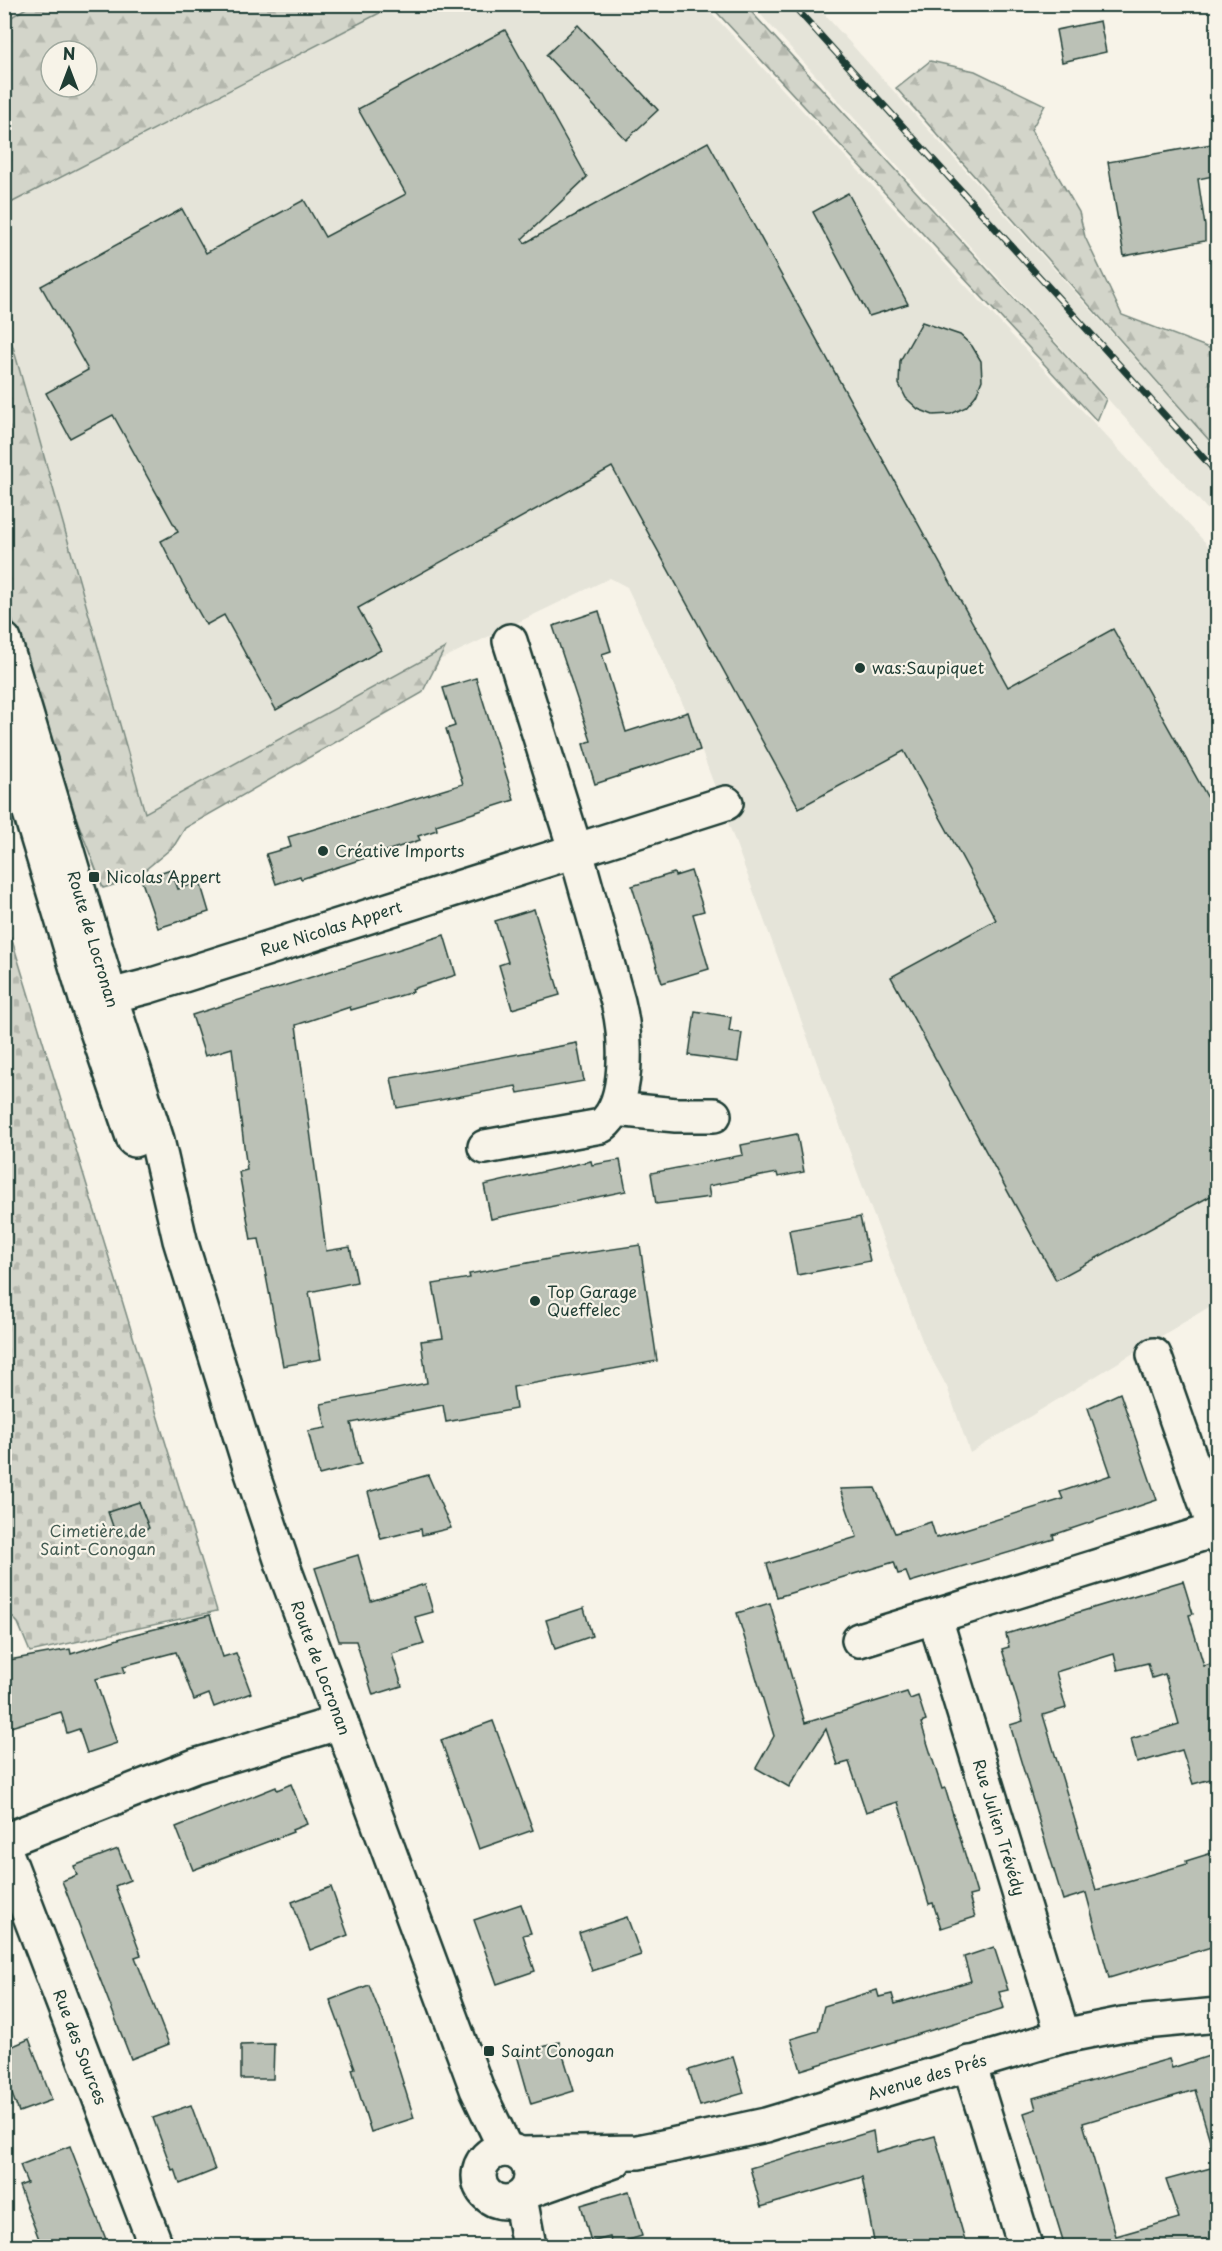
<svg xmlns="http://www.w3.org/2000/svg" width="1222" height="2251" font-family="'Playpen Sans',sans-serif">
  <defs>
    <pattern id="forest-firs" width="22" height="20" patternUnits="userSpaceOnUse" patternTransform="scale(1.5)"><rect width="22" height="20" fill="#d3d5ca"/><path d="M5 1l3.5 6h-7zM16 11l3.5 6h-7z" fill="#b5b8ae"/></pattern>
    <pattern id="cemetery-stones" width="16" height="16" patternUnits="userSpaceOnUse" patternTransform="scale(1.5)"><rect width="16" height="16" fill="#d3d5ca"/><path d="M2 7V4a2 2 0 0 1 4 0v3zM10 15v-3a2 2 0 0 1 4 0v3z" fill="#b5b8ae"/></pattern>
  </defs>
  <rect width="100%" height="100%" fill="#f7f3e8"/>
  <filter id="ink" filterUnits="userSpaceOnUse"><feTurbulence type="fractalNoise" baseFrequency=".0167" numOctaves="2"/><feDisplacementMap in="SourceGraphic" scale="12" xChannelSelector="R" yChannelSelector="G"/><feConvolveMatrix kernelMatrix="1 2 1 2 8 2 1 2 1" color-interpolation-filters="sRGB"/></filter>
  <g filter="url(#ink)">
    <g fill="#e5e4d9">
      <polygon points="395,5 704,5 1217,555 1217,1302 970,1453 947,1387 924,1345 868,1201 689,717 627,587 610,578 417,671 395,696 145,813 5,315 4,206"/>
      <polygon points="752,5 816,5 1217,450 1217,520"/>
    </g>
    <g fill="url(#forest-firs)" stroke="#79897f" stroke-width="1.5" fill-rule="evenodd">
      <path d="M31,5V4L395,5L5,206V21ZM51,51H87V87H51Z"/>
      <polygon points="710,5 745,5 1106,399 1097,421"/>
      <polygon points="930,61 975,71 1045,105 1031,130 1079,212 1085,237 1122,315 1217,351 1217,449 896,88"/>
      <polygon points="4,315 145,813 445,648 422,693 185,828 174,846 134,879 103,888 74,812 5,597"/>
    </g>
    <polygon fill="url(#cemetery-stones)" stroke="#79897f" stroke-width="1.5" points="11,937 217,1611 30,1652 18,1623 4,1608 4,939"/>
    <g fill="#bbc1b6" stroke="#1f3d34" stroke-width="1.5">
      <polygon points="1100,21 1106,52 1062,62 1056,30"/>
      <polygon points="578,25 658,110 626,140 546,55"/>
      <polygon points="505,30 587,177 522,239 525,243 708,142 1008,687 1113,629 1218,816 1218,1192 1056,1280 891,977 996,920 904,751 799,808 612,467 358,608 381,650 276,710 224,615 206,625 179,577 161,541 178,532 113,415 70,438 46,393 88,370 41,286 182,209 206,253 304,200 325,237 406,194 358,109"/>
      <polygon points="1218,143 1218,175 1198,179 1205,226 1205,241 1124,256 1108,162"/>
      <polygon points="848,193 908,304 869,316 813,212"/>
      <polygon points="922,322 960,335 972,346 981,361 982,380 976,395 966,407 951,414 933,415 918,409 906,398 899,384 900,361"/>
      <polygon points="599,611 611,651 602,654 626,732 688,712 700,750 595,784 583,744 591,741 553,626"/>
      <polygon points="476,678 514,800 436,825 437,830 418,836 420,840 301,879 300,876 276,884 266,854 291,847 288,837 463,784 446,729 455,726 443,688"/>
      <polygon points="171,869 178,889 200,882 209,912 158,928 141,879"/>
      <polygon points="691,871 704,911 693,914 709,969 662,983 632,886 674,873 675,876"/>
      <polygon points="534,909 560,995 512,1009 499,965 508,962 495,921"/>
      <polygon points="444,935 456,975 412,989 413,992 351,1010 350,1007 296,1025 326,1251 350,1247 357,1282 309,1292 321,1359 283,1366 259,1239 251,1240 239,1172 247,1170 232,1048 205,1056 192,1015"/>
      <polygon points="695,1011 731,1017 729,1031 742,1033 738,1062 689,1055"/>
      <polygon points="577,1043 584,1081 518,1093 516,1086 397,1108 391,1078"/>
      <polygon points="797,1134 804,1172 778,1177 777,1173 708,1186 710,1197 656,1204 651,1173 743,1155 741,1145"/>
      <polygon points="620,1160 626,1191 491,1219 484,1185 591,1161 592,1165"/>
      <polygon points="860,1217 870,1261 797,1275 789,1230"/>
      <polygon points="640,1245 657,1361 513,1387 516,1409 446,1422 443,1405 351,1423 361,1464 319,1475 308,1431 326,1428 321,1404 427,1383 421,1341 443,1338 433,1284 470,1278 469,1274 559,1257"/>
      <polygon points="1120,1393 1157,1500 1053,1535 1054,1539 910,1582 906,1572 898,1574 894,1562 777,1597 767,1564 857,1537 840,1489 875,1488 895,1533 931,1522 936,1538 1063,1499 1060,1492 1111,1475 1088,1408"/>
      <polygon points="428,1475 451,1528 422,1535 421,1529 381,1539 368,1492"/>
      <polygon points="139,1502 149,1528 117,1538 108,1512"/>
      <polygon points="358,1555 371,1601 425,1584 433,1612 415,1617 424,1644 392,1654 402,1686 373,1695 356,1641 339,1641 315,1568"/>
      <polygon points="1183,1581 1193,1614 1189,1615 1204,1666 1218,1662 1218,1777 1193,1784 1182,1750 1137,1763 1131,1739 1179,1724 1165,1674 1152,1678 1148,1663 1118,1670 1114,1654 1056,1672 1066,1708 1043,1715 1096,1890 1187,1864 1186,1861 1218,1851 1218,1945 1109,1978 1086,1893 1063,1900 1010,1725 1023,1721 1002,1649 1009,1647 1006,1634"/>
      <polygon points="770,1603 805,1723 907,1692 910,1699 918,1696 926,1721 921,1723 942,1789 945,1788 977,1894 969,1896 975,1917 941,1928 933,1903 929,1904 898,1802 866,1812 849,1762 838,1765 826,1729 789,1787 756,1768 774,1736 737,1613"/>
      <polygon points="584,1608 592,1636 555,1649 546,1620"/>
      <polygon points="210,1615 223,1657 236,1653 251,1693 214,1707 209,1694 194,1700 176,1652 123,1666 125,1672 95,1679 117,1743 87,1753 79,1729 67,1733 61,1712 4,1729 4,1661 70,1649 71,1654 131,1635"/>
      <polygon points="493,1721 533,1830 479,1849 441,1740"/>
      <polygon points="291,1784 307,1824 292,1830 293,1832 193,1870 176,1827 276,1787 277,1790"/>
      <polygon points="118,1849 130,1880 115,1886 141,1955 135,1957 169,2044 131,2059 62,1881 77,1875 74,1866"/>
      <polygon points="331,1887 348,1935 310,1950 292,1902"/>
      <polygon points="521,1904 531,1933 523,1935 535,1971 497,1984 474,1920"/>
      <polygon points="627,1917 641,1955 592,1971 579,1933"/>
      <polygon points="994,1947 1008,1990 999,1992 1004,2008 801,2070 791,2039 818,2031 824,2006 877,1990 879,1997 892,1994 895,2004 971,1981 964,1957"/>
      <polygon points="369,1985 386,2028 414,2118 371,2132 356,2083 352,2069 355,2068 330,2000"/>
      <polygon points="29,2039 52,2100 19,2112 4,2074 4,2050"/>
      <polygon points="559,2042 574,2091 531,2104 517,2055"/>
      <polygon points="274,2044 273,2079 241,2079 241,2045"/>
      <polygon points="1218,2053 1218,2143 1211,2144 1195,2090 1083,2123 1116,2236 1179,2218 1166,2180 1218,2166 1218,2247 1065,2247 1024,2113 1036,2109 1033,2098 1169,2059 1172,2068"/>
      <polygon points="733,2057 744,2093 700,2106 689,2070"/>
      <polygon points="191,2105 215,2170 180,2184 175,2169 172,2170 153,2118"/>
      <polygon points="873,2131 876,2152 935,2136 967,2247 875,2247 862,2177 761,2207 750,2168"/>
      <polygon points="70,2146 98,2219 109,2247 42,2247 19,2186 27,2183 20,2165"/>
      <polygon points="629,2191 642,2236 612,2245 610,2237 591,2242 581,2205"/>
    </g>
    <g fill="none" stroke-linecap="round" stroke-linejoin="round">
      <g stroke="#1f3d34" stroke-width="38">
        <g id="minor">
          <path id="s1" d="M87,1002L149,986L726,803"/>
          <polyline points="615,1109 676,1115 714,1115"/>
          <path d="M485,1147L601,1126C631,1104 626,1034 618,1002L576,852L510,641"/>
          <polyline points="1154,1355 1218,1538"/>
          <path id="s2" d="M935,1618L1063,2036"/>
          <polyline points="859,1640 1215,1530"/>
          <polyline points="4,1841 195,1766 341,1722"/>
          <path id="s3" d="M4,1848L156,2246"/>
          <polyline points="969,2063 1025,2246"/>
          <path id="s4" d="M520,2154L638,2152L663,2147L766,2125L1063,2036L1123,2024L1218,2015"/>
          <polyline points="526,2192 614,2161"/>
        </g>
      </g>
      <g stroke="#1f3d34" stroke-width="38">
        <g id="major">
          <path id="s5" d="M4,640L110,996L157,1140L180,1240L250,1467L285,1571L477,2089L506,2150"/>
          <polyline points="4,726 87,1002 134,1140"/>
          <circle cx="505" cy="2176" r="26"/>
          <polyline points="520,2198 529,2246"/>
        </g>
      </g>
      <use href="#minor" stroke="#f7f3e8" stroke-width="33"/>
      <use href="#major" stroke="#f7f3e8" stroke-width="33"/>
      <g stroke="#1f3d34" stroke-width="7">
        <polyline id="rail" points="792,4 1218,474"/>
      </g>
      <use href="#rail" stroke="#f7f3e8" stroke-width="4.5" stroke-dasharray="14" stroke-linecap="butt"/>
    </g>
  </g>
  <g fill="#1f3d34" stroke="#f7f3e8" stroke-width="2">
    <circle cx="860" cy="668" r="6"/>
    <circle cx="323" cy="851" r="6"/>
    <rect x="88" y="871" width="12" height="12" rx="3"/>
    <circle cx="535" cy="1301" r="6"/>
    <rect x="483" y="2045" width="12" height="12" rx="3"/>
  </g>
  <g text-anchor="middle" stroke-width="4.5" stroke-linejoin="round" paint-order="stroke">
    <g font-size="16" fill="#1f3d34" stroke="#f7f3e8" text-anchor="start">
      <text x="872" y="674">was:Saupiquet</text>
      <text x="335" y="857">Créative Imports</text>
      <text x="106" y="883">Nicolas Appert</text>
      <text x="547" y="1298">Top Garage<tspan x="547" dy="18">Queffelec</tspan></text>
      <text x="501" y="2057">Saint Conogan</text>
    </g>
    <g font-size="16" fill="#1f3d34" stroke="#f7f3e8">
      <text dy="6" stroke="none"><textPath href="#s1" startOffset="255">Rue Nicolas Appert</textPath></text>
      <text dy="6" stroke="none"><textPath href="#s5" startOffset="312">Route de Locronan</textPath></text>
      <text dy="6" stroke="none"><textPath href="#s5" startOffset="1076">Route de Locronan</textPath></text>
      <text dy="6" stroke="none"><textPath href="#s2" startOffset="219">Rue Julien Trévédy</textPath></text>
      <text dy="6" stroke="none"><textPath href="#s3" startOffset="213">Rue des Sources</textPath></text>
      <text dy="6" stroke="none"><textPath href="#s4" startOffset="417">Avenue des Prés</textPath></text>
    </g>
    <g font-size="16" fill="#435b52" stroke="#f7f3e8">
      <text x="98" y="1537">Cimetière de<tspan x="98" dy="18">Saint-Conogan</tspan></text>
    </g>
  </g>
  <rect width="1222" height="2251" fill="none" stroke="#f7f3e8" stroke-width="24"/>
  <rect x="12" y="12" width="1198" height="2227" fill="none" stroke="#1f3d34" stroke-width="2" filter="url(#ink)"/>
  <g transform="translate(69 69)"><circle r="28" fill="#f7f3e8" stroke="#a1aaa0" stroke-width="1.5"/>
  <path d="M0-4.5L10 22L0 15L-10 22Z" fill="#1f3d34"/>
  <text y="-9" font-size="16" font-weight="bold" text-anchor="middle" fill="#1f3d34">N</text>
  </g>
</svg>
